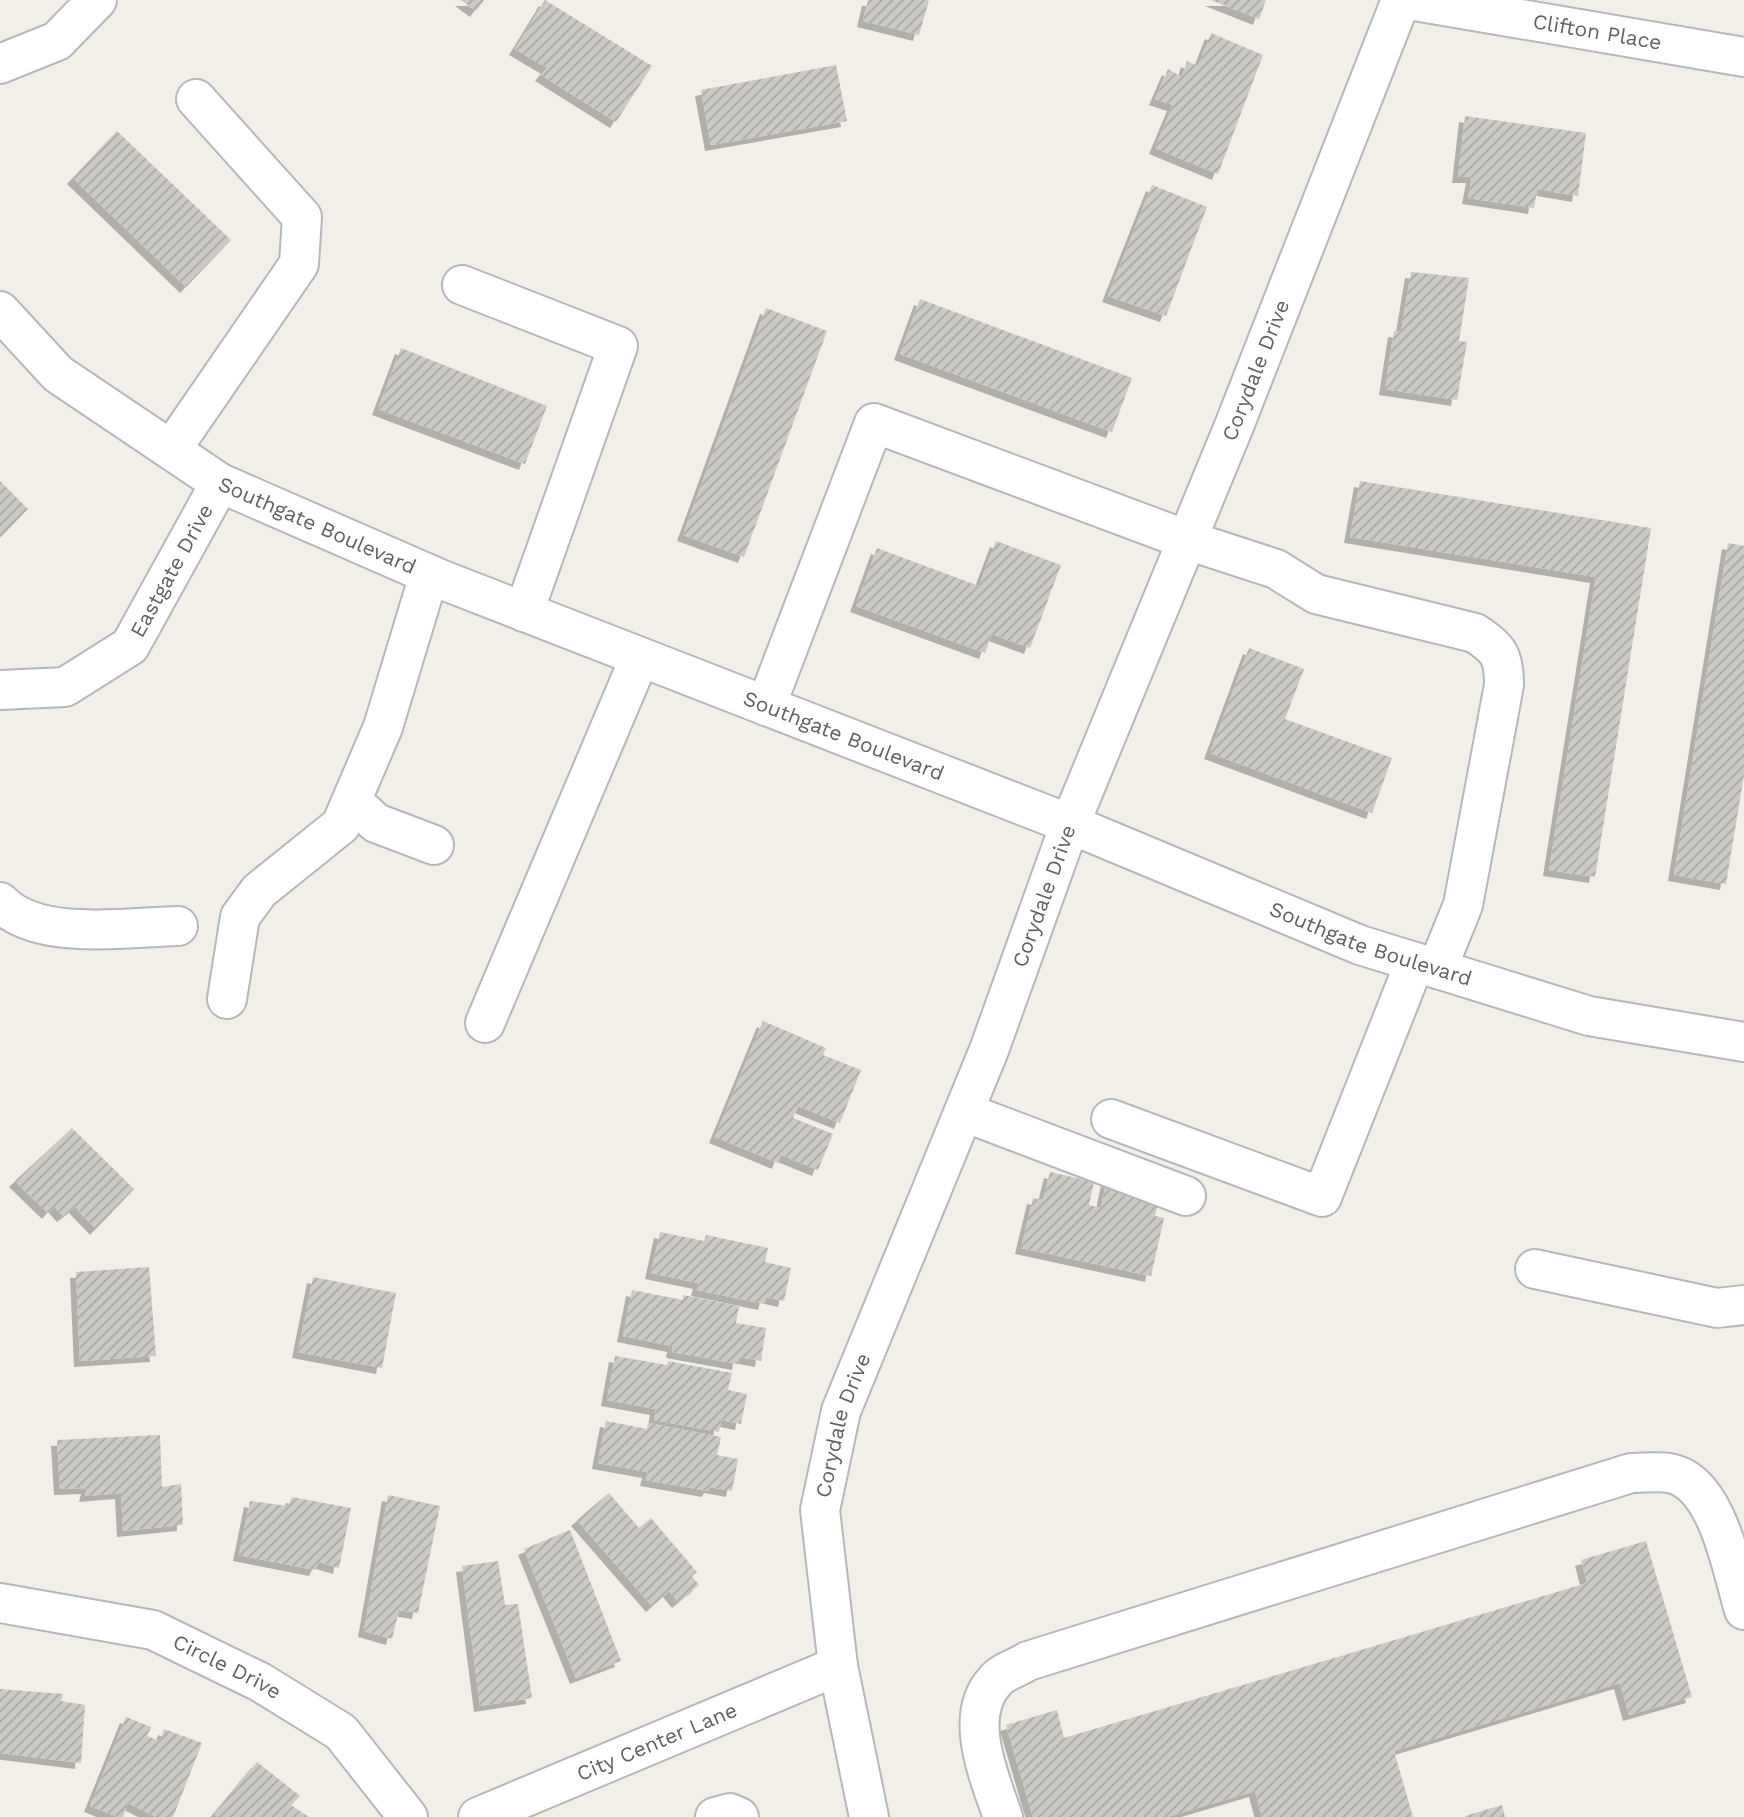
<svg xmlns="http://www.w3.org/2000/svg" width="1744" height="1817" font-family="'Work Sans',sans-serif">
  <defs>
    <pattern id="building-hatch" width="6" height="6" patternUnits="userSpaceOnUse" patternTransform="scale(1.75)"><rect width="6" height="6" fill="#cccac5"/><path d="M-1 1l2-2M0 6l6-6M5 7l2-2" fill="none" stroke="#a9a8a4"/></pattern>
    <filter id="shadow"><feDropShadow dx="-6" dy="6" stdDeviation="0" flood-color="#0004"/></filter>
  </defs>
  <rect width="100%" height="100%" fill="#f1efe8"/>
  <g fill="url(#building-hatch)" filter="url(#shadow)">
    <polygon points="461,0 484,0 476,11"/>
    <polygon points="545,0 652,66 616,122 541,75 547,68 515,49"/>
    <polygon points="868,0 929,0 919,35 863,21"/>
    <polygon points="1211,0 1266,0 1259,19"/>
    <polygon points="1211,33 1263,55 1218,174 1155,148 1173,105 1155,99 1168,69 1182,77 1187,61 1198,66"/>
    <polygon points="836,65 847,121 711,145 701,90"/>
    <polygon points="1465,116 1586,133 1578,196 1537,189 1534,208 1468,198 1472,177 1458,177"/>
    <polygon points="117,131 231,240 186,287 73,178"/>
    <polygon points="1152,185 1207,207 1166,316 1108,296"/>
    <polygon points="1411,272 1469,278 1459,341 1467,342 1457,400 1385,389 1394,331 1401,332"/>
    <polygon points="920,299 1132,378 1112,432 900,354"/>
    <polygon points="766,308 827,331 744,557 683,535"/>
    <polygon points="401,348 547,406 525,464 378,409"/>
    <polygon points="0,481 28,509 0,538"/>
    <polygon points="1360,481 1651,528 1595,877 1549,870 1596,577 1350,537"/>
    <polygon points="996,541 1061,565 1030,648 992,634 985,653 856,606 877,548 979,586"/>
    <polygon points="1728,543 1744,546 1744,775 1726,884 1674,875"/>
    <polygon points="1249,648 1304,669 1285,719 1392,758 1372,813 1210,753"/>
    <polygon points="763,1021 826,1048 823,1055 861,1070 840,1123 798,1106 793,1118 833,1134 818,1170 781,1155 778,1163 715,1137"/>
    <polygon points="72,1128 134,1189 96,1229 75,1207 63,1216 54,1206 48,1213 15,1181"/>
    <polygon points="1050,1172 1094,1182 1089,1205 1101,1208 1107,1179 1161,1191 1155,1216 1164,1218 1151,1276 1021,1248 1033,1198 1043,1200"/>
    <polygon points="660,1232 704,1241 706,1235 768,1248 765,1262 791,1268 784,1301 766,1297 764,1304 697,1290 699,1283 651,1273"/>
    <polygon points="149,1267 156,1356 80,1361 76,1272"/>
    <polygon points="313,1277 396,1293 382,1368 298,1352"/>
    <polygon points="632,1290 683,1300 683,1295 739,1306 736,1323 766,1328 761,1361 739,1357 738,1364 672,1352 673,1346 623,1336"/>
    <polygon points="615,1356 667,1365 668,1361 732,1373 728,1390 747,1394 741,1424 721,1420 719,1432 654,1420 656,1409 607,1400"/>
    <polygon points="606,1421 647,1429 648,1423 721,1437 717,1455 738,1459 732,1491 710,1487 708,1491 646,1480 648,1472 598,1463"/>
    <polygon points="160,1435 162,1487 181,1484 183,1525 123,1531 121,1493 85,1496 87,1488 60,1489 57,1440"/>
    <polygon points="609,1493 639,1528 651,1518 697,1572 692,1576 699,1585 678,1602 669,1591 652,1606 577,1520"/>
    <polygon points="388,1495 440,1506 418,1613 399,1610 392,1639 364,1631"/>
    <polygon points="292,1497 351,1508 339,1568 319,1562 315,1570 239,1555 250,1501 288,1506"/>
    <polygon points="570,1530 621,1661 576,1678 524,1549"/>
    <polygon points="1646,1541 1692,1697 1629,1715 1620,1683 1394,1751 1413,1817 1262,1817 1255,1791 1167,1817 1033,1817 1006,1725 1057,1710 1064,1738 1587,1583 1581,1560"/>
    <polygon points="498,1561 505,1605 518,1604 532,1698 480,1706 462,1566"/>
    <polygon points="0,1689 63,1694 61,1701 85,1705 81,1763 0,1753"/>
    <polygon points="126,1717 151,1727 147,1736 160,1741 164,1729 202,1743 173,1817 156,1817 128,1803 123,1817 118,1817 90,1806"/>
    <polygon points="257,1762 300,1796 291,1805 309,1817 218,1817 214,1814"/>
    <polygon points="1502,1805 1505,1817 1465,1817 1465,1816"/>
  </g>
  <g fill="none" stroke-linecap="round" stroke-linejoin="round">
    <g stroke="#b5b8bc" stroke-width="42">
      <g id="minor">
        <path id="s1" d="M1409,0L1744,57"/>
        <polyline points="0,64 57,41 97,0"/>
        <polyline points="462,285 618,346 524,612"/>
        <path id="s2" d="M0,311L58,374L220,483L440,579L1070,824L1360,945L1589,1016L1744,1042"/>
        <polyline points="171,450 299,264 302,217 196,99"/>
        <path id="s3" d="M0,690L65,687L130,646L220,483"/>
        <path d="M766,706L874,423L1187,540L1276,569L1316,594L1475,633C1499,649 1504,656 1504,685L1463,905L1437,969"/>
        <polyline points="352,801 376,823 434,845"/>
        <path d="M0,902C37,942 128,927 178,926"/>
        <polyline points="227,999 240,917 259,891 341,825 383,727 429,575"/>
        <polyline points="485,1023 640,657"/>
        <polyline points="964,1112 1186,1196"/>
        <polyline points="1111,1119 1322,1197 1415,962"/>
        <polyline points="1535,1269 1717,1308 1744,1305"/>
        <path id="s4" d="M0,1603L153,1630L260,1682L341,1732L408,1817"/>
        <path id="s5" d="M478,1817L838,1666"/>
        <polyline points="715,1817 730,1813 739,1817"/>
        <path id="s6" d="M869,1817L838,1666L820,1510L841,1411L989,1050L1070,824L1234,426L1401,0"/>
        <path d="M1003,1817C990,1779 962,1716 995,1681C1002,1672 1019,1667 1028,1661L1631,1473C1643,1473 1657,1471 1669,1473C1718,1481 1732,1571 1744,1610"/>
      </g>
    </g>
    <use href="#minor" stroke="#fff" stroke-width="38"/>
  </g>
  <g text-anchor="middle" stroke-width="7" stroke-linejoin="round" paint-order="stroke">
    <g font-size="21" fill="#5f6368" stroke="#fff">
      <text dy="7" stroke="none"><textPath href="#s1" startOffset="191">Clifton Place</textPath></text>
      <text dy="7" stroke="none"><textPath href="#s6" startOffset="1533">Corydale Drive</textPath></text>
      <text dy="7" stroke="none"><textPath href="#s2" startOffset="387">Southgate Boulevard</textPath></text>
      <text dy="7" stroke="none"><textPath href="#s3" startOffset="228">Eastgate Drive</textPath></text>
      <text dy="7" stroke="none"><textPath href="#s2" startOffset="954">Southgate Boulevard</textPath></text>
      <text dy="7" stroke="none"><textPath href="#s6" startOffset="966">Corydale Drive</textPath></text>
      <text dy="7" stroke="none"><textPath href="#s2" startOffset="1521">Southgate Boulevard</textPath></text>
      <text dy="7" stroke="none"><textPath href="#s6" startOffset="399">Corydale Drive</textPath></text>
      <text dy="7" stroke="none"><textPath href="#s4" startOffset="238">Circle Drive</textPath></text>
      <text dy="7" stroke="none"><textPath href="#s5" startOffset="194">City Center Lane</textPath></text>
    </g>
  </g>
</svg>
